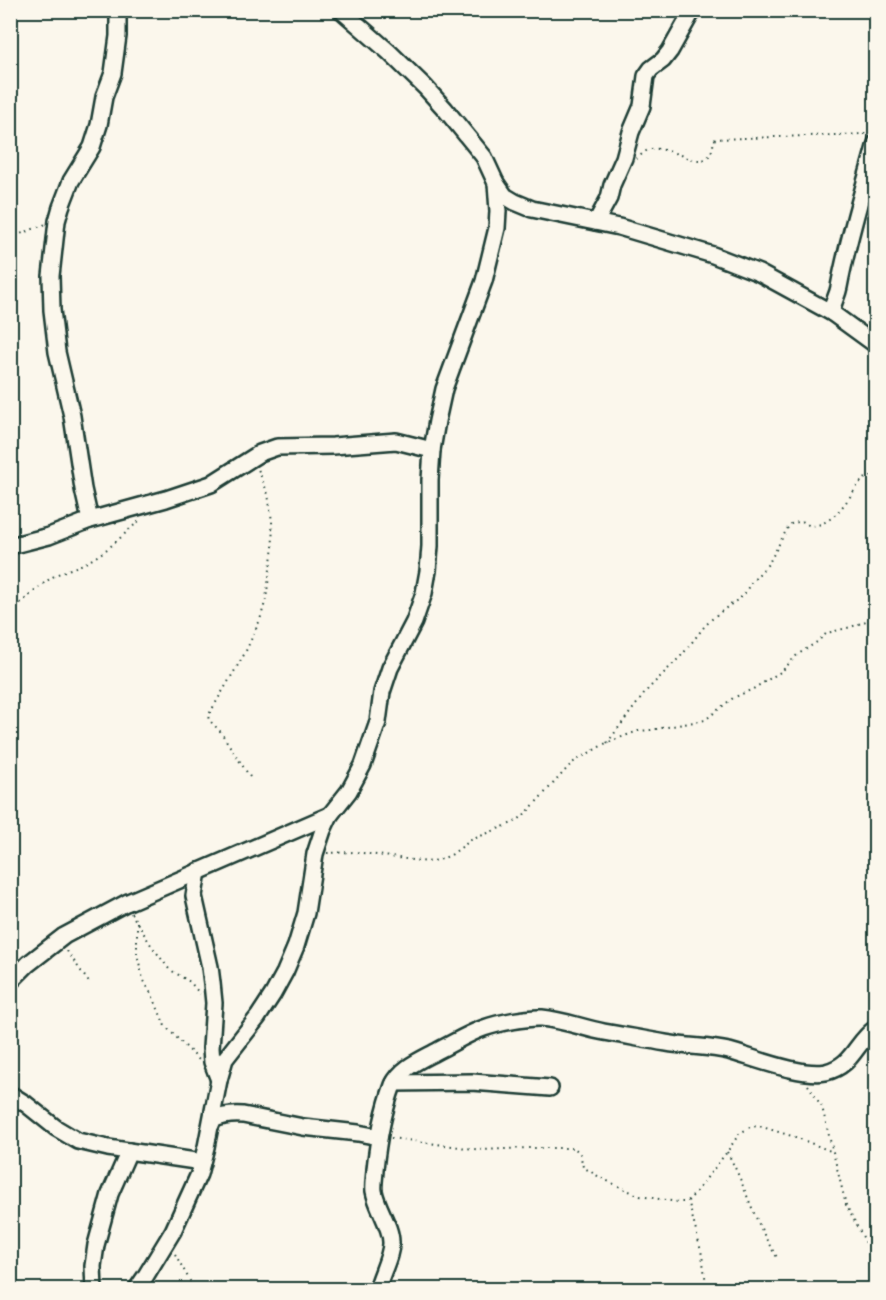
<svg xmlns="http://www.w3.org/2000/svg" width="886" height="1300" font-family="'Indie Flower',sans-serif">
  <rect width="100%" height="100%" fill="#fbf7ec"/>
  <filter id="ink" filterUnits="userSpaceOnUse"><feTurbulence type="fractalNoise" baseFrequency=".0167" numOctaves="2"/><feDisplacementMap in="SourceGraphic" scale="12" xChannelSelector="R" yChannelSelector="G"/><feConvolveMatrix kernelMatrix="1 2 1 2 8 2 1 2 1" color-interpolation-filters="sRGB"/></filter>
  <g filter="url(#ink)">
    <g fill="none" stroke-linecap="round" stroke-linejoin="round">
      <g stroke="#1f3d34" stroke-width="20">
        <g id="minor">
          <polyline points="496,183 505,196 515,202 532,209 619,227 656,238 713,255 759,273 832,313 876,345"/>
          <polyline points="596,222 609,198 612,185 624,158 631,132 642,106 646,76 651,69 663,60 670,51 693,10"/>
          <path d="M832,313C832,302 837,298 839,287C848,238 863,191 876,143"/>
          <polyline points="90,520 83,489 72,416 57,352 52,310 51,276 57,221 61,207 71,181 92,147 99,125 104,97 113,73 118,36 118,10"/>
          <polyline points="10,546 49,536 90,520 166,499 211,484 260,453 277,447 333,446 396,441 432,450"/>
          <polyline points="198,871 194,896 210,967 212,983 214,1003 211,1048 212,1062 219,1080"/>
          <polyline points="10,982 28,964 64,936 126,903 330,815"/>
          <polyline points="394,1083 472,1082 550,1088"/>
          <polyline points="10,1094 26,1104 56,1128 78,1141 108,1148 202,1162"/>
          <path d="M211,1125L213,1120C223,1115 231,1114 243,1115L303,1127L358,1133L379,1137"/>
          <polyline points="94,1290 93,1266 96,1245 110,1194 129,1151"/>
          <polyline points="136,1290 145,1277 173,1231 199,1174 206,1147 219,1080 225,1059 258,1017 273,994 285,972 296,946 306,913 315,854 323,830 330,815 349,791 363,765 378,722 382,692 390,668 414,622 424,593 428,571 430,546 430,480 432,450 437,421 444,389 484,281 497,228 498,211 496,183 484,157 445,109 425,87 389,52 341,10"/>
          <path d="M377,1290C380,1276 392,1255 391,1242C391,1226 377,1208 374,1191C373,1184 375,1176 375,1169C378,1140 383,1112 393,1085C401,1067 423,1059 439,1050C453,1043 469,1033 484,1028C498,1023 527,1017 542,1018C563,1020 583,1028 604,1032C625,1036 645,1039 666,1043C687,1047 708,1046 729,1051C754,1058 802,1077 826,1072C854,1065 855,1042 876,1028"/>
        </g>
      </g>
      <g stroke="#1f3d34" stroke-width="2" stroke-dasharray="1.5 4.5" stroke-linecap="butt">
        <path d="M636,159C640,156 644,152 648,150C664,143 696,167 707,158C712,154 713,146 714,140L716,139L867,134"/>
        <polyline points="10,238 46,224"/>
        <path d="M10,610C25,601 37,588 51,578C63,570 77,568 89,561C109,550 124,534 140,520"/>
        <path d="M607,743L648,689L682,655L704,627L715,616L740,598L745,593L750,584L769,563L787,529L791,524L802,521L810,526C831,526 845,504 856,488C859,484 862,480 866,478C868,477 873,476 876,475"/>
        <polyline points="250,777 220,731 209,720 208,716 245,653 260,620 266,599 273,547 272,521 268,494 258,469"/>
        <polyline points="327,853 355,852 427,862 439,860 451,855 471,840 517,821 529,810 572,763 606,743 638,731 651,730 705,720 733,698 753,689 782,671 797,655 817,642 827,633 851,627 876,617"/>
        <polyline points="131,913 151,945 169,969 190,982 200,994"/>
        <polyline points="137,922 137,954 143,979 154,999 165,1026 200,1061"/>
        <polyline points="67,951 90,984"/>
        <polyline points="808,1085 822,1107 846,1205 876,1262"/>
        <polyline points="391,1138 482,1150 527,1148 574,1148 580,1153 583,1167 601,1178 640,1196 678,1202 685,1202 691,1198 727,1152 739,1134 750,1127 759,1126 795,1137 833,1152"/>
        <path d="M727,1152C746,1186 755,1225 777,1257"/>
        <polyline points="688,1200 702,1255 707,1290"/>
        <polyline points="175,1254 195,1290"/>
      </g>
      <use href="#minor" stroke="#fbf7ec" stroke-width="15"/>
    </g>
  </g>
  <rect width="886" height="1300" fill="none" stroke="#fbf7ec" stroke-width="36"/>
  <rect x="18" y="18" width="850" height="1264" fill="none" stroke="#1f3d34" stroke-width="2" filter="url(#ink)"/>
</svg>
